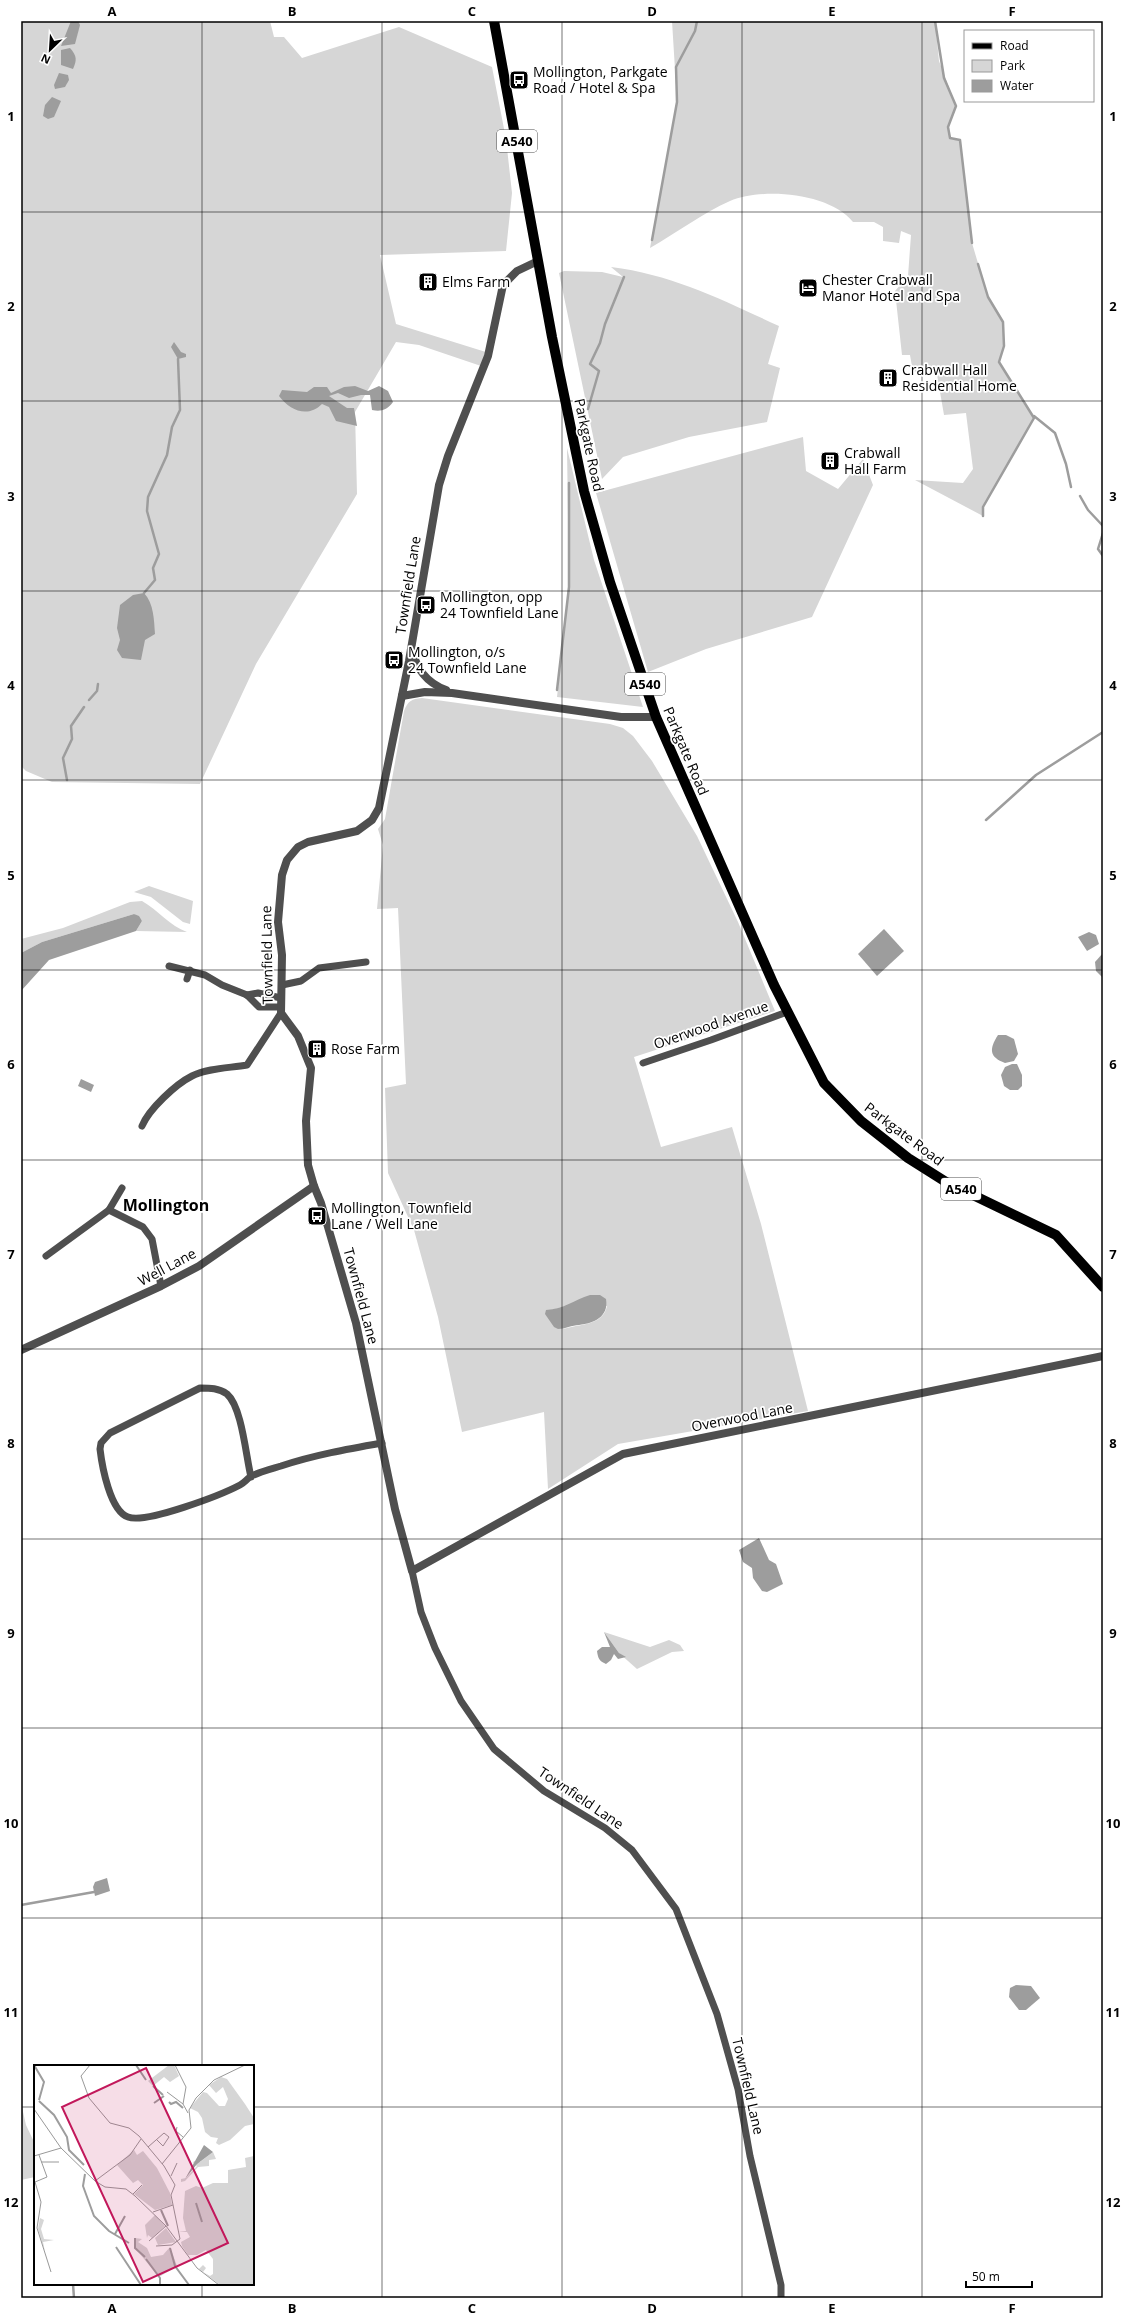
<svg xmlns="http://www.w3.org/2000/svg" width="1124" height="2319" font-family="'Open Sans',sans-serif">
  <rect width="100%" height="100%" fill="#fff"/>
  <g fill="#d6d6d6" fill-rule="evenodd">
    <polygon points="21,21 270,21 274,37 284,37 302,58 399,27 492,67 506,139 512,193 506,251 380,255 396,324 489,353 484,367 419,345 396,342 355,412 357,494 256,664 200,784 52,782 26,771 21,766"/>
    <path d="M672,21H935L939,61L956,106L948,127L950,138L960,140L972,243L988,297L1003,322L1004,346L999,362L1034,418L983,507V516L915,480L963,483L973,469L966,413L944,415L936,369L913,372L910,355H902L895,291L908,276L911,235L901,231L899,243L883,241V227L874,222H853C830,193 763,187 730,201C703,213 676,233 650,248L677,102Z"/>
    <path d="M611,267C674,275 722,300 779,326L768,364L780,368L767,422L689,437L623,457L602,479L559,273L564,271L602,272L623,277Z"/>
    <polygon points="803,437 806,471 838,489 863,459 873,485 812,617 706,649 648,672 596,493"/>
    <polygon points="567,448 594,560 643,707 557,697 569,587"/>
    <path d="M422,698L610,724L623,728L633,736L652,761L697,836L738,922L775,1011L634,1057L661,1147L732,1127L761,1224L808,1411L618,1444L548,1489L544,1412L462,1432L438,1317L414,1230L388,1173L385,1088L406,1084L398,908L377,909L383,845L378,829L385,819L404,711C408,701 411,699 422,698ZM569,1305L607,1306C603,1326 579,1324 563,1329L552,1310Z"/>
    <polygon points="149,886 193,901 190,924 183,922 151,897 134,892"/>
    <path d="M142,901C158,910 170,926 187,932L136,931L142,921L134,914L42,942L21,953V939L63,928L130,902Z"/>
    <polygon points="604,1632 650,1647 669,1640 680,1645 684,1651 672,1652 637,1669 619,1653"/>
    <polygon points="21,2103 26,2125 35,2144 35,2177 21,2180"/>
  </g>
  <g fill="#9d9d9d">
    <polygon points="71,21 78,21 80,25 75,44 61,46"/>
    <path d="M70,48C77,56 77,60 73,69L61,65V50Z"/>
    <polygon points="59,73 68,75 69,80 65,87 55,89 54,85"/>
    <polygon points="52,97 61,101 54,117 48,119 43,116 45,105"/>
    <polygon points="174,342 181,352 186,354 186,357 178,359 171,347"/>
    <path d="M355,386L368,391L379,386L388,391L393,402C387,410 381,412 372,410L370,395H361L349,398L338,393L329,396L347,408H354L357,426L336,421L329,407L322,404C308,418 290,411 279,396L282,390L307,392L314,387H327L331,393L344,387Z"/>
    <path d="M144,593C154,604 154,620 155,634L145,640L141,660L122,658L117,650L120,640L117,628L120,605L133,595Z"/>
    <polygon points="134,914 139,916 142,921 136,931 49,960 21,991 21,953 42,942"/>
    <polygon points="884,929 904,951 877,976 858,954"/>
    <polygon points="1089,932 1096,935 1099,944 1087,951 1078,937"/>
    <polygon points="1103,953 1103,976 1102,977 1096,971 1095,962"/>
    <path d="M998,1035H1006L1014,1039L1018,1054L1014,1061L1005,1063C989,1057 989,1049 998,1035Z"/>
    <polygon points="1012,1064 1017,1064 1022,1075 1022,1086 1018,1090 1010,1090 1004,1086 1001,1075 1005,1067"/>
    <polygon points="81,1079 94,1085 91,1092 78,1086"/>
    <path d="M590,1295H600L606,1299C609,1317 594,1323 579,1325C572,1325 565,1329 558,1329L554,1327L545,1314L546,1310C564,1309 574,1300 590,1295Z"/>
    <polygon points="759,1538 769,1560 776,1564 783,1584 767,1592 762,1591 753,1578 752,1568 743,1562 739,1550"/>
    <path d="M604,1632L619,1653L626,1657L618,1659L614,1654L611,1660L606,1664C599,1661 598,1658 597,1651L602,1647H610Z"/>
    <polygon points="107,1878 110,1891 95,1896 93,1887 95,1882"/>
    <polygon points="1016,1985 1031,1986 1040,1998 1026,2010 1019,2010 1009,1997 1010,1988"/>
  </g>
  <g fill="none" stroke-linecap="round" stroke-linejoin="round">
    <g stroke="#9d9d9d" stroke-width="2.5">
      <polyline points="935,21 944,78 956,106 948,127 950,138 960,140 972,243"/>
      <polyline points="652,240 677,102 676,67 695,31 697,21"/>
      <polyline points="978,264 988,297 1003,322 1004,346 999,362 1034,418 983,507 983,516"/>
      <polyline points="588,409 599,371 590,364 600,343 605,324 624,277"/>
      <polyline points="1034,416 1055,433 1066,464 1071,487"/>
      <polyline points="1080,496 1088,510 1103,526"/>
      <polyline points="1103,533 1098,549 1103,556"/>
      <polyline points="144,593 155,580 153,568 159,554 147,511 148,497 167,455 172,427 180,410 178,359"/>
      <polyline points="557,690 569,587 569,483"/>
      <polyline points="89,700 97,691 98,684"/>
      <polyline points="67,780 63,758 72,739 71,726 84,707"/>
      <polyline points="986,820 1036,775 1103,732"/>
      <polyline points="21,1905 94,1892"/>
      <polyline points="73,2284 74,2298"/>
    </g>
    <g stroke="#4f4f4f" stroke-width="7">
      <polyline points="169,966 205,975 222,985 247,995 259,1007 281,1007"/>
      <polyline points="187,979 190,970"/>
      <polyline points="282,985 301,981 319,968 366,962"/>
      <polyline points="247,995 258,993 281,998"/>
      <polyline points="643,1063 711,1040 787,1012"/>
      <path d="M142,1126C149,1109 176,1084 192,1076C208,1068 230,1068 247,1065L281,1013"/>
      <polyline points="122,1188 109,1210 143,1227 152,1239 161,1286"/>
      <polyline points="46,1256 109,1210"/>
      <path d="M251,1477C246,1457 242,1407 227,1394C219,1388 210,1388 200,1388L110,1433L101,1443L100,1449C102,1466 110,1511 128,1517C146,1524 221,1495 240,1485C244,1483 246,1480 250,1477C258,1472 271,1469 281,1466C314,1455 348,1449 382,1443"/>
      <polyline points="412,1571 421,1612 435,1648 461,1701 494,1749 544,1791 605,1828 632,1850 676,1909 717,2014 738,2089 750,2156 781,2285 781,2298"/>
    </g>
    <g stroke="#4f4f4f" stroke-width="8">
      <polyline points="538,261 517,271 503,285 488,356 448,456 439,485 409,661 379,808 372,820 357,831 308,842 298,847 287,860 282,875 278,922 282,955 281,1013 298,1036 311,1068 306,1121 308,1165 314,1186 321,1203 356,1323 395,1509 412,1571 623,1454 1103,1356"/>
      <path d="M411,650C418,669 425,682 446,690"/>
      <polyline points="402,696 425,692 452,693 621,717 656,717"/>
      <polyline points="21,1350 161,1286 199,1266 314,1186"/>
    </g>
    <polyline stroke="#000" stroke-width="10" points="494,21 552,337 584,491 610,582 656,717 774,985 824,1083 861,1121 908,1158 946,1182 1056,1235 1103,1287"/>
  </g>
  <path fill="none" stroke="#000" stroke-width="1" stroke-opacity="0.55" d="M202,21V2066M382,21V2298M562,21V2298M742,21V2298M922,21V2298M21,212H1103M21,401H1103M21,591H1103M21,780H1103M21,970H1103M21,1160H1103M21,1349H1103M21,1539H1103M21,1728H1103M21,1918H1103M21,2107H35M253,2107H1103M202,2284V2298"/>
  <defs>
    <g id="bus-square" transform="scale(1)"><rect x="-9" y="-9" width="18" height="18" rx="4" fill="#000" stroke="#fff"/><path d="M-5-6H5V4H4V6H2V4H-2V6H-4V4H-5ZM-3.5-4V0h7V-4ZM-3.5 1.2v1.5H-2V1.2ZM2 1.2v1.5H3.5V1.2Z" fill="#fff"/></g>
    <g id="building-square" transform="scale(1)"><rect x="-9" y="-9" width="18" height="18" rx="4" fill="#000" stroke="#fff"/><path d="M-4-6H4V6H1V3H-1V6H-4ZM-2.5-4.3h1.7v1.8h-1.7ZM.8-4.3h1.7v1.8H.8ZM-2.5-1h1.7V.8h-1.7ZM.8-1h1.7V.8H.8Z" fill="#fff"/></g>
    <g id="hotel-square" transform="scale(1)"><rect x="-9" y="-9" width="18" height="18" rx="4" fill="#000" stroke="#fff"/><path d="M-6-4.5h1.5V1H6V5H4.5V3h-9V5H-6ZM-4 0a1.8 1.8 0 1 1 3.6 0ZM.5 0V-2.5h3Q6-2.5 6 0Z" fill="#fff"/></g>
  </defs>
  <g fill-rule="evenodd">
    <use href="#bus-square" x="519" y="80"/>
    <use href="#building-square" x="428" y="282"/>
    <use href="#hotel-square" x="808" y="288"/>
    <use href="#building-square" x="888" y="378"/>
    <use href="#building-square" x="830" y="461"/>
    <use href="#bus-square" x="426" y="605"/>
    <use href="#bus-square" x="394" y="660"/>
    <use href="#building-square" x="317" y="1049"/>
    <use href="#bus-square" x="317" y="1216"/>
  </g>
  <g text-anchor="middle" stroke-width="3.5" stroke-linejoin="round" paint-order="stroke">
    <g fill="#fff" stroke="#4c4c4c" stroke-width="1">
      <rect x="497" y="130" width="40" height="22" rx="3"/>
      <rect x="625" y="673" width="40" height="22" rx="3"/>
      <rect x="941" y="1178" width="40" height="22" rx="3"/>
    </g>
    <g font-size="13" font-weight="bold" fill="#000">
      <text x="517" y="146">A540</text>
      <text x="645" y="689">A540</text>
      <text x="961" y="1194">A540</text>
    </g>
    <g font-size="14" fill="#000" stroke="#fff" text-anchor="start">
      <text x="533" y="77">Mollington, Parkgate<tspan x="533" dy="16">Road / Hotel &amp; Spa</tspan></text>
      <text x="822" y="285">Chester Crabwall<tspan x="822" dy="16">Manor Hotel and Spa</tspan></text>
      <text x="442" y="287">Elms Farm</text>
      <text x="902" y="375">Crabwall Hall<tspan x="902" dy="16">Residential Home</tspan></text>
      <text x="844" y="458">Crabwall<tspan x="844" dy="16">Hall Farm</tspan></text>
      <text x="440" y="602">Mollington, opp<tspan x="440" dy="16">24 Townfield Lane</tspan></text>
      <text x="408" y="657">Mollington, o/s<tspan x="408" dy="16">24 Townfield Lane</tspan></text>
      <text x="331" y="1054">Rose Farm</text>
      <text x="331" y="1213">Mollington, Townfield<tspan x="331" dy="16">Lane / Well Lane</tspan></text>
    </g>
    <g font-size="14" fill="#000" stroke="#fff">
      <text transform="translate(589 445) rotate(78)" y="5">Parkgate Road</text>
      <text transform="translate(408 585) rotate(-81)" y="5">Townfield Lane</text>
      <text transform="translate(686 751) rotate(67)" y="5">Parkgate Road</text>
      <text transform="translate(267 955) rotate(-91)" y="5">Townfield Lane</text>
      <text transform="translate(711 1025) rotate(-19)" y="5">Overwood Avenue</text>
      <text transform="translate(904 1134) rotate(37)" y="5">Parkgate Road</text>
      <text transform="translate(167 1267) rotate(-28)" y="5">Well Lane</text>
      <text transform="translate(361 1296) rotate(75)" y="5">Townfield Lane</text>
      <text transform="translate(742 1417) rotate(-11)" y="5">Overwood Lane</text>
      <text transform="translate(581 1798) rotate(34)" y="5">Townfield Lane</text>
      <text transform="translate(748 2086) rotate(77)" y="5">Townfield Lane</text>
    </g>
    <g font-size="16" font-weight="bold" fill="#000" stroke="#fff">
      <text x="166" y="1211">Mollington</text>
    </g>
  </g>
  <g transform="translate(34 2065)">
    <rect width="220" height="220" fill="#fff"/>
    <path d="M135,0H140L145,11L136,17L130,12L119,21L114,16ZM187,12L193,14L211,39L220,53V59L211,61L196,75L185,80L182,78L184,73L177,72L171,67L168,53L164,47L156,43L169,27L173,28L185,41H191L194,34L189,22L182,28L175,20ZM100,85L103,90L109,86L123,103L136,128L138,140L121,145L100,129L109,120L104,115L99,118L83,100ZM179,87L182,94L175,95V101L164,102L151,116L147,117V114L152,113L163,101L159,98L160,96L166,97ZM220,91V220H186L165,204L169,200L172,203L169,207L176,211L179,209V194L172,185L163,190H154L148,181L147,177L156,172L153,167H144L152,166L149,153L151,126L162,121L168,123L179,118H194V105L212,102L211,93ZM121,150L131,161L118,173L114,170L113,173L111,160ZM6,153L10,155L7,164L10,174L20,175L9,177L11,187L4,164ZM132,163L142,177L124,180L121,173ZM101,173L108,174L104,177L113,183L117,192L129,190L136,182L143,201L125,212L101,183Z" fill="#d6d6d6"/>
    <path d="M170,80L179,87L163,99L151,114Z" fill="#9d9d9d"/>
    <path fill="none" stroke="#9d9d9d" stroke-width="2" d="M0,0L10,17L5,35M102,0L112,15M119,21L129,30M5,36L20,50L33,72L35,85L50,100M135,37L137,39L142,37L149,43M120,38L130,31M51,109L49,121L60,151L75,166L95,178M162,138L168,157M127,145L134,161M81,169L91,151M101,173V183L111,192M82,182L107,220M136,183L141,201L155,220M112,194L126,213V220"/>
    <path fill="none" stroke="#999" stroke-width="1" d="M56,0L47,11L55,33L76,58L95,63L105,71L130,101L141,120L137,130L146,174L138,180L122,181M141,0L152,22L149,39L154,48M133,27L149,39M0,44L27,83L61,116L71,122L92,124L101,131L132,161L163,203L185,220M143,62L142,66L149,72M114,82L130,68L135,72L129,81L123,75M5,90L13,112L1,117L7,137L3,163L17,207M0,91L27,83M7,97H25M128,99L157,63L155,45L162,33L180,15L211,0M137,111L143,98M61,116L96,90L107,74M99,129L108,120M119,147L139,140M115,176L132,161"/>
    <path fill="#c2185b" fill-opacity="0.15" stroke="#c2185b" stroke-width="2" d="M112,3L194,178L109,217L28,42Z"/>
    <rect width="220" height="220" fill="none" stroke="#000" stroke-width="2"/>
  </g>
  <rect width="1124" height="2319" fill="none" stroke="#ffffff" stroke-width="44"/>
  <rect x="964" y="30" width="130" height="72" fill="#ffffff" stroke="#999999"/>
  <rect x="972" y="43" width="20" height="6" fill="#000000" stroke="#999999"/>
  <text x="1000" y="50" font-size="12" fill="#000000">Road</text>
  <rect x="972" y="60" width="20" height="12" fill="#d6d6d6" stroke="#999999"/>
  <text x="1000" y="70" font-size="12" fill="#000000">Park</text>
  <rect x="972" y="80" width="20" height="12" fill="#9d9d9d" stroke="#999999"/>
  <text x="1000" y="90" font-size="12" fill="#000000">Water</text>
  <g transform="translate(50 50) rotate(205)" stroke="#ffffff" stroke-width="3" paint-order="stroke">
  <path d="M0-3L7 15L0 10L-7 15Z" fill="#000000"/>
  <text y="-6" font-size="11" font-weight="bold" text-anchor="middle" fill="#000000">N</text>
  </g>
  <path d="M966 2281v6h66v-6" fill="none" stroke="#000000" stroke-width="2"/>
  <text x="972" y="2281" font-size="12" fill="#000000" stroke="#ffffff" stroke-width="3" paint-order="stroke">50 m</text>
  <rect x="22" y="22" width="1080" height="2275" fill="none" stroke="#000" stroke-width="1.5"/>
  <g font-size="13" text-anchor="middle" font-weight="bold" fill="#000">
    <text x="112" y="16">A</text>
    <text x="292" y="16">B</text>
    <text x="472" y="16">C</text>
    <text x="652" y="16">D</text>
    <text x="832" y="16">E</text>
    <text x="1012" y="16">F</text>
    <text x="11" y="121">1</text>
    <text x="1113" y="121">1</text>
    <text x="11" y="311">2</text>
    <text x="1113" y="311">2</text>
    <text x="11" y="501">3</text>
    <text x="1113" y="501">3</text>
    <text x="11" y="690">4</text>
    <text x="1113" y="690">4</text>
    <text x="11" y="880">5</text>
    <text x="1113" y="880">5</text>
    <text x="11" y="1069">6</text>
    <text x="1113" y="1069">6</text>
    <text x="11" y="1259">7</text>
    <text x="1113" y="1259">7</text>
    <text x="11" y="1448">8</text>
    <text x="1113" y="1448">8</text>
    <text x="11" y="1638">9</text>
    <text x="1113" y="1638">9</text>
    <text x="11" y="1828">10</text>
    <text x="1113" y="1828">10</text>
    <text x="11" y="2017">11</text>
    <text x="1113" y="2017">11</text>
    <text x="11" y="2207">12</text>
    <text x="1113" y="2207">12</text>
    <text x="112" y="2313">A</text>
    <text x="292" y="2313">B</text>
    <text x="472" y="2313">C</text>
    <text x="652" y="2313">D</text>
    <text x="832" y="2313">E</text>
    <text x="1012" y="2313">F</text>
  </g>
</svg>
